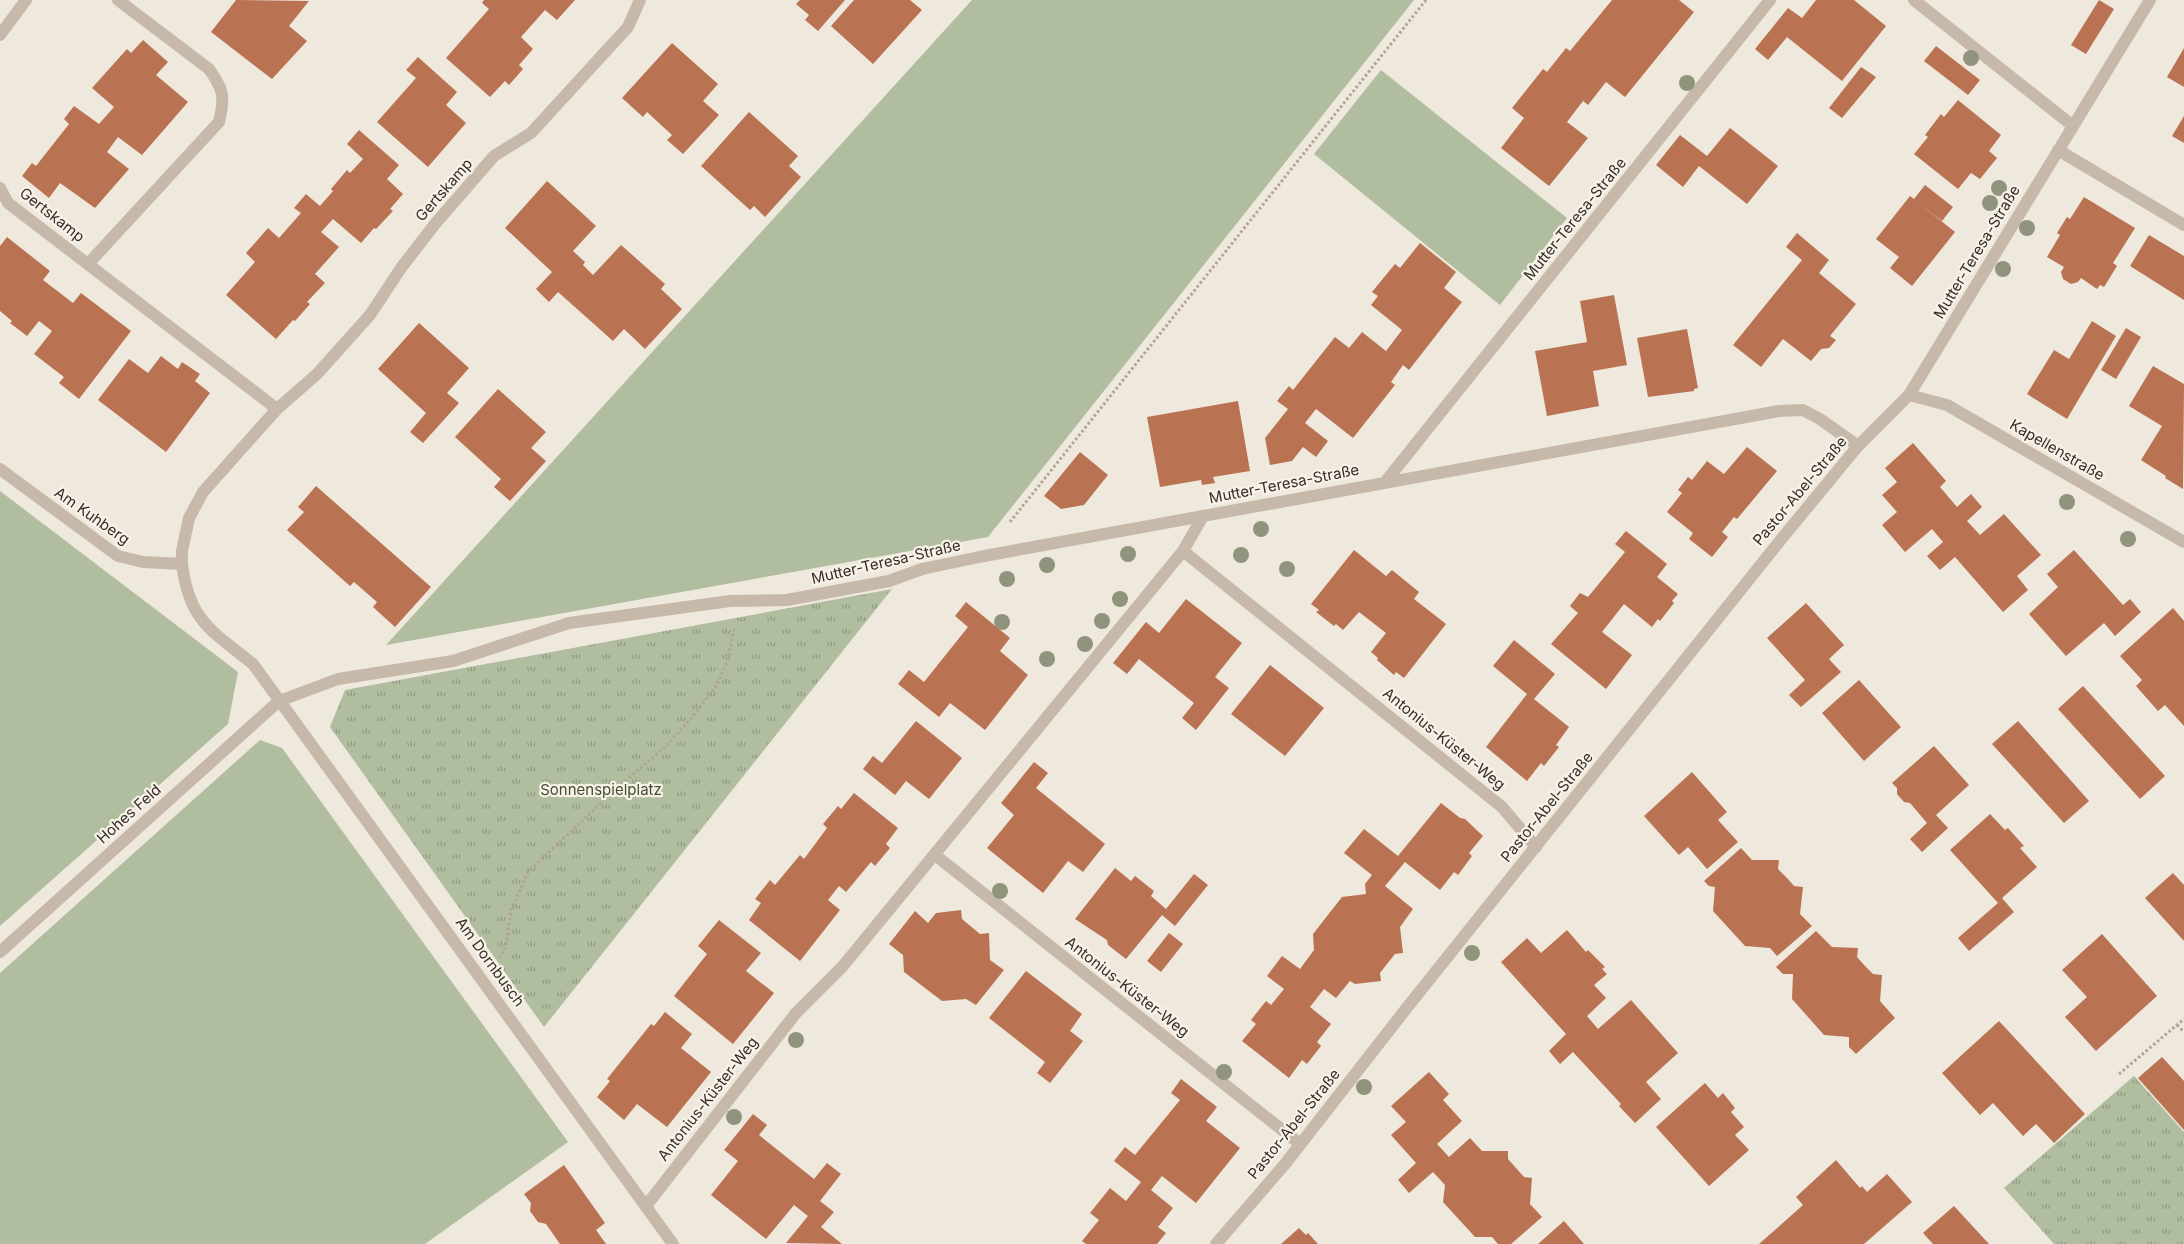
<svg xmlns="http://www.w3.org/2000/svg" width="2184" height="1244" font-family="Inter,sans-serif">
  <defs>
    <pattern id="park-tufts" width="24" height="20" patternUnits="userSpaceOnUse" patternTransform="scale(1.25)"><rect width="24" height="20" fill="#b0bd9f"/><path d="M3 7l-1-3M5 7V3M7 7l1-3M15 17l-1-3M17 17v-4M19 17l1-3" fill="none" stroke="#909a82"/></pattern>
  </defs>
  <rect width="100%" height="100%" fill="#efe8dd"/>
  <g fill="#b0bd9f">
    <polygon points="972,0 1414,0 988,537 386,645"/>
    <polygon points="1381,70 1567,218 1500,305 1314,154"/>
    <polygon points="0,491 238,672 228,724 0,926"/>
    <polygon points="260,740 282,748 568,1142 425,1244 0,1244 0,973"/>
  </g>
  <g fill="url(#park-tufts)">
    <polygon points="892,589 544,1027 330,727 345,690"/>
    <polygon points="2134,1076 2184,1132 2184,1244 2054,1244 2004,1188"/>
  </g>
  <g fill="#b97352">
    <polygon points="236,0 309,1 289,26 307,41 272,79 211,32"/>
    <polygon points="484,0 575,0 557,20 545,10 521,37 533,49 519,65 523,69 509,85 505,81 490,97 446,58 489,9 482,3"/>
    <polygon points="800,0 845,0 818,31 805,20 809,15 796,4"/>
    <polygon points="854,0 910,0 922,10 873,64 831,26"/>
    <polygon points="1612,0 1679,0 1694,12 1625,97 1606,82 1588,105 1583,101 1567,122 1588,138 1549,186 1501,148 1524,118 1512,108 1543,69 1547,72 1566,48 1570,51"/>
    <polygon points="1816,0 1854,0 1886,26 1842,81 1787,37 1768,60 1755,49 1788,8 1802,18"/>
    <polygon points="2099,0 2114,9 2086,54 2071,45"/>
    <polygon points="143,40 168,62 156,75 188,102 142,155 118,137 107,152 129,169 95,208 60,183 49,198 22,176 32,163 36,166 69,124 64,119 74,106 99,124 114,107 92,88 127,49 131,53"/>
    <polygon points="672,43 718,84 703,101 719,115 683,154 667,140 672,135 647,112 643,117 622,98"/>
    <polygon points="1936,46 1980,80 1968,95 1924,61"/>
    <polygon points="2184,48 2184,87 2167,77"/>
    <polygon points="418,57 457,92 446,105 466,123 428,167 377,122 416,78 406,70"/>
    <polygon points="1861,67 1876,77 1842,118 1829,108"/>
    <polygon points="1958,100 2001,135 1989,151 1997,158 1980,179 1971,173 1958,189 1914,154 1928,137 1925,135 1941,114 1944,117"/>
    <polygon points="749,112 798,156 789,166 801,177 765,217 754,206 750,210 701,166"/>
    <polygon points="2184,116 2184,143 2172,136"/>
    <polygon points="1730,128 1778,166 1747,204 1699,166 1683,187 1656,165 1680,135 1707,156"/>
    <polygon points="359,130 399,165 387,179 403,194 390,209 393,211 376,229 374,228 361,243 333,219 321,232 339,247 315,274 325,283 307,302 310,304 295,321 293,320 276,339 226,295 255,262 246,253 268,228 279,238 301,213 294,208 306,194 320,206 333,191 331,189 347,170 350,173 363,159 347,144"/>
    <polygon points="547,181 596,226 573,251 585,262 583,265 593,275 621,245 665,284 661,289 682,309 645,349 624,329 613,341 558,292 549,302 536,289 552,272 505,228"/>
    <polygon points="1925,185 1953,207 1942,221 1920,204 1955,232 1912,286 1890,268 1899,257 1876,239 1910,196 1914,199"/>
    <polygon points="2084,197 2135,228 2113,263 2117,266 2104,287 2100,285 2097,289 2081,278 2078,282 2071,284 2063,279 2061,272 2064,267 2047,257 2060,235 2057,233 2067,217 2070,219"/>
    <polygon points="1797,233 1829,260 1819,273 1856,304 1830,336 1836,340 1829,348 1821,349 1811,361 1783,339 1761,367 1733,345 1802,260 1786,247"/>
    <polygon points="2149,235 2184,256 2184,300 2130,266"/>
    <polygon points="7,237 50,271 43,280 73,303 81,293 131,331 79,399 59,383 64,377 34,354 52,331 39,321 27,336 10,323 12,321 0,311 0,246"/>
    <polygon points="1420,243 1456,272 1444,288 1462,302 1409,370 1403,365 1391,382 1395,385 1353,438 1316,409 1305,423 1328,441 1316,457 1303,447 1292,461 1270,465 1265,438 1288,409 1277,401 1289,386 1293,390 1335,337 1349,348 1362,332 1386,351 1402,330 1371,305 1378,296 1372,292 1395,264 1400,268"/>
    <polygon points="1614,295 1627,365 1593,371 1599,406 1547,416 1535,351 1587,342 1580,301"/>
    <polygon points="2092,321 2116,336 2067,419 2027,394 2054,350 2069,359"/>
    <polygon points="419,323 469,368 447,393 459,403 423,443 410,432 426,413 378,369"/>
    <polygon points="2126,328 2141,337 2116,379 2101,370"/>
    <polygon points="1687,329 1698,388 1694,389 1694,391 1648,397 1637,338"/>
    <polygon points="161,356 178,369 182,362 200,374 195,381 210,393 166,452 98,400 129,359 148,373"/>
    <polygon points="2153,366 2184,384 2183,489 2165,478 2166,476 2141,460 2162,426 2129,406"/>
    <polygon points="498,389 546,432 531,448 546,461 510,501 494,487 501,479 455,437"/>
    <polygon points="1238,401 1250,471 1213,477 1215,483 1202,485 1201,480 1160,487 1147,417"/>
    <polygon points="1913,443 1946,481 1940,487 1957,507 1971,494 1982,507 1967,521 1980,535 2004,514 2041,555 2017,576 2028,590 2003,612 1955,557 1940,570 1927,556 1943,542 1932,529 1905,552 1882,525 1897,512 1882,495 1897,482 1885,468"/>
    <polygon points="1747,447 1777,471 1737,519 1734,517 1722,532 1728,537 1712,557 1689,539 1693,533 1667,512 1682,493 1678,490 1688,477 1692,480 1707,461 1724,474"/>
    <polygon points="1080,452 1108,475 1084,505 1061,509 1044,496"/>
    <polygon points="316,486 431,587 395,627 373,607 377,602 354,582 350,586 287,530 304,512 298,507"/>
    <polygon points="1626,531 1667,564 1657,577 1678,594 1672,601 1674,603 1660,621 1658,619 1652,627 1624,604 1602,632 1632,655 1606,689 1551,644 1578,613 1570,606 1580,593 1588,597 1625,552 1615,544"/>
    <polygon points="1354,550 1386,576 1392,570 1419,592 1414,599 1446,624 1404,678 1396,672 1394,675 1377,660 1378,658 1371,652 1386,633 1359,612 1343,630 1336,624 1334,626 1316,612 1319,610 1311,604"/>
    <polygon points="2074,550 2123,605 2130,599 2141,612 2115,636 2104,623 2066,656 2029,614 2058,587 2047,574"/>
    <polygon points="1186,599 1242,643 1215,677 1229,688 1196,730 1182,718 1194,703 1139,659 1127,674 1113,663 1146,622 1159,633"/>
    <polygon points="966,602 1010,638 1000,651 1028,675 985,730 950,703 939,717 898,684 909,670 924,682 968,627 955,616"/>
    <polygon points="1806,603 1844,645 1829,659 1841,672 1801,707 1789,695 1805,680 1767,638"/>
    <polygon points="2173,608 2184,621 2184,726 2165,705 2158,711 2136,686 2142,680 2120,656"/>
    <polygon points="1514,640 1555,674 1534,699 1569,727 1556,745 1559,747 1544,766 1541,763 1527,781 1486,747 1527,694 1493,666"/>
    <polygon points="1270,665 1324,708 1285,756 1231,714"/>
    <polygon points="1859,680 1901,727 1864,761 1822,713"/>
    <polygon points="2083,686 2165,776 2140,799 2058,709"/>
    <polygon points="916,721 962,758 929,799 906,781 895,795 863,769 873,756 882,763"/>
    <polygon points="2018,721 2089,801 2064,823 1992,744"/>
    <polygon points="1934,746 1969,785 1936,815 1948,828 1922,852 1910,839 1927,823 1910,803 1904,802 1897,794 1897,788 1892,783"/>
    <polygon points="1034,762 1048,773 1036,788 1105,844 1083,872 1068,861 1043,893 987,848 1014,815 1001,803"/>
    <polygon points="1692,772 1727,812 1718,820 1738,842 1707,869 1688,847 1679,855 1644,816"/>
    <polygon points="854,793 898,828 886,844 890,848 875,866 871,862 846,892 839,886 828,900 840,910 800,961 749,920 761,903 755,899 770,880 775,885 800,855 804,859 827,828 823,824 838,806 841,809"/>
    <polygon points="1441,803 1460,818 1465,819 1483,836 1469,853 1472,856 1458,875 1454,872 1440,890 1405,862 1385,886 1413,909 1400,927 1403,953 1395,954 1387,964 1380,973 1381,981 1355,984 1350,981 1336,998 1324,989 1310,1007 1331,1024 1317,1042 1321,1046 1307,1064 1302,1060 1289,1078 1242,1041 1256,1024 1251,1020 1266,1001 1271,1005 1284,989 1267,976 1282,956 1300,969 1314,950 1313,934 1342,897 1366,894 1365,884 1372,875 1344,853 1364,829 1398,856"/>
    <polygon points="1990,814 2005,830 2008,828 2024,846 2020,848 2037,867 2002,898 2014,912 1969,951 1958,938 1998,903 1950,850"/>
    <polygon points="1741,848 1752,860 1779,860 1778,869 1787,878 1794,886 1803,887 1800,914 1812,926 1777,956 1770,948 1745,946 1713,911 1715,887 1709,886 1704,881"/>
    <polygon points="1115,868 1131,881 1135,876 1154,891 1151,896 1166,909 1194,874 1208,885 1175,926 1162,915 1126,959 1108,945 1107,940 1075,919"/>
    <polygon points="2173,873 2184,885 2184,941 2145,898"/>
    <polygon points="961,910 962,919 980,934 989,933 990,960 1004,970 976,1005 966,999 942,1001 904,972 903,955 889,944 915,911 928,923 936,913"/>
    <polygon points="719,920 761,953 746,971 774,993 733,1044 674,996 707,954 698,946"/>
    <polygon points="1567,930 1586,952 1588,950 1605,967 1602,969 1607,974 1594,985 1606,998 1587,1016 1598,1029 1631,1000 1678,1053 1646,1082 1661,1099 1635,1123 1619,1106 1621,1104 1573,1052 1560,1064 1549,1051 1566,1034 1501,962 1527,938 1541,953"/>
    <polygon points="1816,931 1832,947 1858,948 1857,957 1865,966 1873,974 1882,975 1880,1001 1895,1018 1856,1054 1849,1047 1849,1037 1824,1035 1792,999 1793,974 1783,974 1776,967"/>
    <polygon points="1169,933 1183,944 1161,972 1147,961"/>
    <polygon points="2102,934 2157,996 2096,1051 2065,1017 2087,997 2062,970"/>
    <polygon points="1026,971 1082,1014 1070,1031 1083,1041 1050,1083 1037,1073 1045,1062 989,1018"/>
    <polygon points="665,1012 692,1034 681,1048 711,1072 667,1127 637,1104 624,1120 597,1097 610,1081 607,1079 651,1024 654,1026"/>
    <polygon points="1999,1021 2085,1114 2054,1143 2036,1124 2023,1136 1993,1103 1980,1115 1942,1073"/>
    <polygon points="2162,1057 2184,1081 2184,1130 2138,1078"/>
    <polygon points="1429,1072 1449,1094 1443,1100 1462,1121 1437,1144 1449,1157 1470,1138 1482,1151 1508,1151 1508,1159 1524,1177 1532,1178 1530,1204 1542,1217 1511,1244 1498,1244 1492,1237 1475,1237 1443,1202 1445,1185 1433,1172 1409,1193 1398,1180 1416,1163 1391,1135 1406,1122 1391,1106"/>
    <polygon points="1181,1079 1217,1107 1206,1121 1240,1148 1196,1203 1162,1176 1151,1190 1173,1208 1158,1227 1166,1233 1157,1244 1086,1244 1082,1241 1099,1220 1090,1213 1110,1188 1126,1201 1141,1182 1114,1161 1125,1147 1135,1155 1180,1100 1171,1093"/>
    <polygon points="1705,1083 1718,1098 1723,1093 1735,1108 1731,1112 1744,1127 1735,1135 1749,1150 1709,1186 1656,1127"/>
    <polygon points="753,1114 767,1125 759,1135 814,1179 827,1163 841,1174 820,1201 834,1212 821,1227 842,1244 786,1243 808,1216 794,1205 766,1239 711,1195 738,1161 724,1150"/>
    <polygon points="1836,1160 1860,1188 1862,1186 1867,1192 1887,1174 1912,1202 1864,1244 1759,1244 1803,1205 1796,1197"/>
    <polygon points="564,1165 605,1223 596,1230 606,1244 560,1244 546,1224 538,1222 530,1211 531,1203 524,1194"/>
    <polygon points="1954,1206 1989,1244 1933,1244 1923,1233"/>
    <polygon points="1564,1221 1584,1244 1538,1244"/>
    <polygon points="1299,1228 1306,1235 1308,1233 1318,1244 1281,1244"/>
  </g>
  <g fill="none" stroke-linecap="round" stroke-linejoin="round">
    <g stroke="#b2a495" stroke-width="3" stroke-dasharray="2.5 2.5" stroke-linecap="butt">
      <polyline points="1010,522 1426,0"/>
      <polyline points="499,958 506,947 511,910 528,872 618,787 663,749 689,721 715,688 728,660 734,628"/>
      <polyline points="2177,1025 2184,1032"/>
      <polyline points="2119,1074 2184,1019"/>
    </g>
    <polyline stroke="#c6b9aa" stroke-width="12" points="2058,150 2184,225"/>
    <g stroke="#c6b9aa" stroke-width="12">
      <polyline points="1914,0 2073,126"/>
      <polyline points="0,35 26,0"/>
      <polyline points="0,188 8,203 277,409"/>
      <path d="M88,264L219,122C225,97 224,90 209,69L118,0"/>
      <polyline points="1909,395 1947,405 2184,542"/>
      <path d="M0,469L118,556L143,562L182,564C189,621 212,631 253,664L673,1244"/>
      <polyline points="1386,481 1770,0"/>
      <polyline points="1183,551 1502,807 1536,847"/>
      <polyline points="182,564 182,551 189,518 203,492 277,409 317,374 370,315 401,268 435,224 494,156 531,133 628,27 640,0"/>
      <polyline points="935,855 1300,1144"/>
      <polyline points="0,952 279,701 338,679 453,661 569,623 730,601 787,600 889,581 922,569 984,556 1779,411 1803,410 1820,419 1858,446"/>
      <polyline points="646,1206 796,1013 843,966 1183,551 1203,516"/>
      <polyline points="1216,1244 1285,1164 1409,1005 1783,537 1858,446 1909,395 2150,0"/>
    </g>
  </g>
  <g fill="#90947d">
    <circle cx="1971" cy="58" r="8"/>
    <circle cx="1687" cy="83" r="8"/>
    <circle cx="1999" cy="188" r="8"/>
    <circle cx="1990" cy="203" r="8"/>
    <circle cx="2027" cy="228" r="8"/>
    <circle cx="2003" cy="269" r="8"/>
    <circle cx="2067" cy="502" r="8"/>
    <circle cx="1261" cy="529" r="8"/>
    <circle cx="2128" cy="539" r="8"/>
    <circle cx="1128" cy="554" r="8"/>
    <circle cx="1241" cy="555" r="8"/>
    <circle cx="1047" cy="565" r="8"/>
    <circle cx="1287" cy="569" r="8"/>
    <circle cx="1007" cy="579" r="8"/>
    <circle cx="1120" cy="599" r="8"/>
    <circle cx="1102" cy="621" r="8"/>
    <circle cx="1002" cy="622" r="8"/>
    <circle cx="1085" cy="644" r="8"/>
    <circle cx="1047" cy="659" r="8"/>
    <circle cx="1000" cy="891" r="8"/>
    <circle cx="1472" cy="953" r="8"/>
    <circle cx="796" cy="1040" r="8"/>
    <circle cx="1224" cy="1072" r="8"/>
    <circle cx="1364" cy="1087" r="8"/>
    <circle cx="734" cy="1117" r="8"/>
  </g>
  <g text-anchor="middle" stroke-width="4.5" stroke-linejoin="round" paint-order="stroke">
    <g font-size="15" fill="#352e29" stroke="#f8f2e9">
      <text transform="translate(444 190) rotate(-49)" y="5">Gertskamp</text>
      <text transform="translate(52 215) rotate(38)" y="5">Gertskamp</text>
      <text transform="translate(1575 219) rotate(-51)" y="5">Mutter-Teresa-Straße</text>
      <text transform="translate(1977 252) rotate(-59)" y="5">Mutter-Teresa-Straße</text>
      <text transform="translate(2057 450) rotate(30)" y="5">Kapellenstraße</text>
      <text transform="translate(1284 484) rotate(-11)" y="5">Mutter-Teresa-Straße</text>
      <text transform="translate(1800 491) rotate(-50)" y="5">Pastor-Abel-Straße</text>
      <text transform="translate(92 516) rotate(35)" y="5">Am Kuhberg</text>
      <text transform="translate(886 562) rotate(-13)" y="5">Mutter-Teresa-Straße</text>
      <text transform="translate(1444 739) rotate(39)" y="5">Antonius-Küster-Weg</text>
      <text transform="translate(1547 807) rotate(-51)" y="5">Pastor-Abel-Straße</text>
      <text transform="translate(129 814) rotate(-42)" y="5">Hohes Feld</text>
      <text transform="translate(490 962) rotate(54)" y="5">Am Dornbusch</text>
      <text transform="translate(1127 987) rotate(38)" y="5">Antonius-Küster-Weg</text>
      <text transform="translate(708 1099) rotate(-52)" y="5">Antonius-Küster-Weg</text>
      <text transform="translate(1294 1124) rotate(-51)" y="5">Pastor-Abel-Straße</text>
    </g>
    <g font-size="15" fill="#42502f" stroke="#f8f2e9">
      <text x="601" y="795">Sonnenspielplatz</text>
    </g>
  </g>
</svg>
